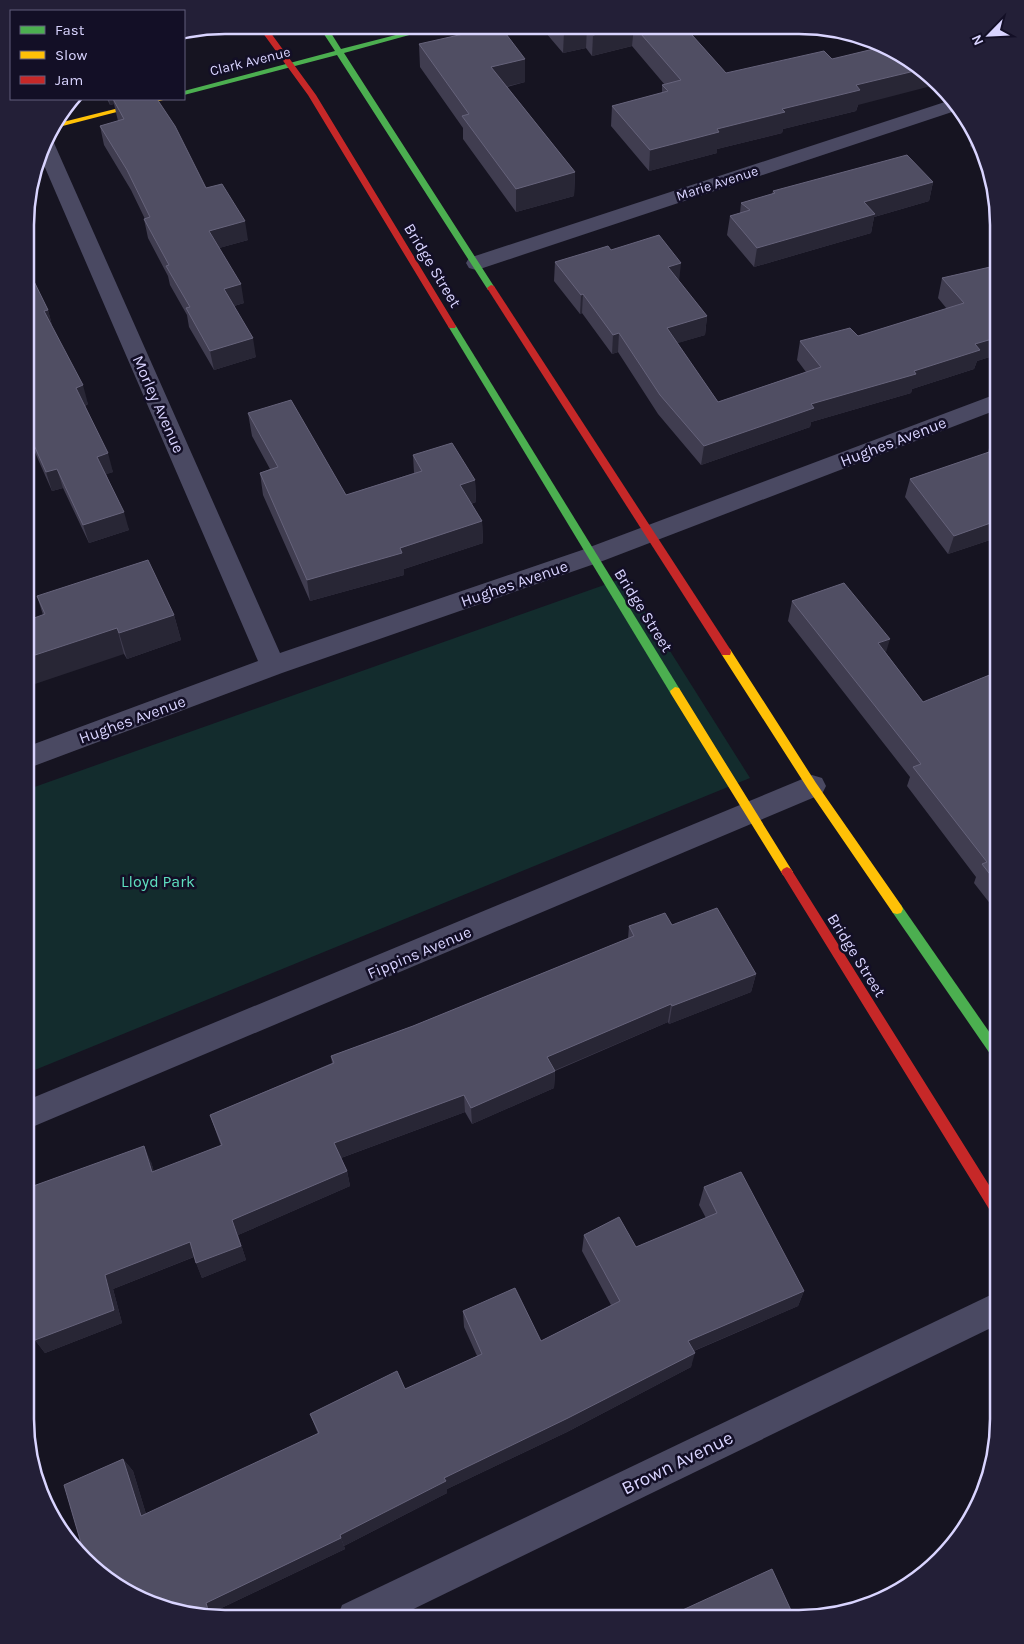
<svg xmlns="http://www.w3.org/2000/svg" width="1024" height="1644" font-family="Karla,sans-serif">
  <rect width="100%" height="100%" fill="#161421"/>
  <polygon fill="#132c2d" points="624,578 750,778 25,1074 26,790"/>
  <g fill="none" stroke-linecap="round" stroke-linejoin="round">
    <g fill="#4a4962" fill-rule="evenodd">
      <polygon points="954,99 961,109 483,268 476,270 469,268 466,263 469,258"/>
      <polygon points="45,137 51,139 54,143 280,653 582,550 999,393 999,409 600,562 282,673 26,769 26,747 258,661 40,156"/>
      <polygon points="812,775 822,778 826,786 822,794 25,1130 25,1101"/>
      <polygon points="999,1291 999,1324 395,1618 337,1618 342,1605"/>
    </g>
    <g fill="#4caf50" fill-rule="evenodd">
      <polygon points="318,25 326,25 341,49 431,26 442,26 344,53 495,288 494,290 488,290 337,55 184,95 184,91 335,51"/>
      <polygon points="452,323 456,326 679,688 680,691 679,694 671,694 448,326"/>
      <polygon points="897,904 901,905 999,1046 999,1062 995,1061 893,913 891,909 893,905"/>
    </g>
    <g fill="#ffc107" fill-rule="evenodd">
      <polygon points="155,99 167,99 51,129 55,124"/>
      <polygon points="726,648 730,649 816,783 901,905 903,909 901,913 897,914 893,913 808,789 722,655 721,652"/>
      <polygon points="675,687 679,688 791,869 793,872 791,875 787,877 783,875 671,694 670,691"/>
    </g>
    <g fill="#c62828" fill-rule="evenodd">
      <polygon points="257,25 265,25 316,95 456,326 455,328 449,328 308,95"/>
      <polygon points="491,285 494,286 730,649 731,652 730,655 722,655 487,288"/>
      <polygon points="787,867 791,869 999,1201 999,1219 994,1217 783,875 781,872 783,869"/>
    </g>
  </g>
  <g fill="#403d50">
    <polygon points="540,26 695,26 695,30 689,32 726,73 858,105 856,111 783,129 782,133 717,149 717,153 649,171 611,126 612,106 662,93 662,85 665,85 632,46 592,56 586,48 563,53"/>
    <polygon points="419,44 525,59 525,82 507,87 575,172 574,196 516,212 463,139 463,128 420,67"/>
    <polygon points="107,99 157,99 206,188 248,240 219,248 244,303 234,306 256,357 214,370 189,327 187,315 170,285 168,276 148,238 144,219 145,219 131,190 104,145 100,126 118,121 114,104 110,105"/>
    <polygon points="974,132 984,149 986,161 970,146"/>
    <polygon points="933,182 929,201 874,217 871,233 754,267 727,235 730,216 740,213 741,203 772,194 773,191"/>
    <polygon points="611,250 679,281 707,316 705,335 677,343 718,402 806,372 797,360 800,341 858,336 947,309 938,298 942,278 999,265 999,354 977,361 974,369 912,389 911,393 811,422 810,427 701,465 658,414 618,352 612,354 582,313 580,314 554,281 555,262"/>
    <polygon points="27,267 48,310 52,326 88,404 85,406 113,472 106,474 129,530 89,543 63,488 52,491 26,432"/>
    <polygon points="248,413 346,495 414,473 413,455 475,480 476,502 471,504 482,521 483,543 404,569 404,575 310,601 263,495 260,473 270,469 252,436"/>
    <polygon points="999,445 999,537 948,554 905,497 910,479 988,453 989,448"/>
    <polygon points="37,596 174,615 181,640 127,659 124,654 43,615"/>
    <polygon points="792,601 886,653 923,702 999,681 999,915 974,883 976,877 907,786 910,777 788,621"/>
    <polygon points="672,925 756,974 751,992 669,1024 668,1022 555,1071 554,1088 472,1124 465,1112 341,1158 347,1171 350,1186 238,1235 246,1260 202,1278 194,1257 113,1289 122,1323 45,1353 35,1340 151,1162 154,1172 221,1146 210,1115 332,1063 331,1056 413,1026 628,939 629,926"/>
    <polygon points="704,1187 804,1291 798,1306 694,1351 691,1367 567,1432 447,1489 447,1493 344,1546 345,1549 213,1612 215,1617 199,1617 149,1604 123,1459 133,1471 146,1514 318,1434 310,1414 405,1389 477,1356 464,1327 463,1311 541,1341 611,1305 582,1251 584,1235 636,1247 706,1218 699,1205"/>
  </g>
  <g fill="#282635">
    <polygon points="634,26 632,46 592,56 593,35"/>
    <polygon points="674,26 695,26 695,30 673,36"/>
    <polygon points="587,27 586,48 563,53 564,32"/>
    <polygon points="525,59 525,82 492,90 491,67"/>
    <polygon points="923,69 939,84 858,105 856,111 783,129 782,133 717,149 717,153 649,171 650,150 856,85"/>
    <polygon points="109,99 139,99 113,99 114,104 110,105"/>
    <polygon points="575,172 574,196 516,212 516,189"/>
    <polygon points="933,182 929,201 874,217 871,233 754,267 757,248 864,202"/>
    <polygon points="245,221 248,240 212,250 209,231"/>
    <polygon points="681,263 679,282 668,267"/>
    <polygon points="241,284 244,303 227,308 224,289"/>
    <polygon points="583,294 582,313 580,314 581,295"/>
    <polygon points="48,310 53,329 44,311"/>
    <polygon points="707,316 705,335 665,347 667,328"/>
    <polygon points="619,333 618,352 612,354 613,335"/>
    <polygon points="999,337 999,354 977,361 974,369 912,389 911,393 811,422 810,427 701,465 704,446 811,404 914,371 975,344"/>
    <polygon points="253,338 256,357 214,370 210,351"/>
    <polygon points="83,385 88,404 81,407 76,388"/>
    <polygon points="108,453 113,472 102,476 97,457"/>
    <polygon points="57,469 63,488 52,491 46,472"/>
    <polygon points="475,480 476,502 460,507 460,485"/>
    <polygon points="124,512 129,530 89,543 83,525"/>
    <polygon points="999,520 999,537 948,554 954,536"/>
    <polygon points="482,521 483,543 404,569 404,575 310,601 307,580"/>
    <polygon points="174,615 181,640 127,659 119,633"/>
    <polygon points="117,628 124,654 26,687 26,658"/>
    <polygon points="890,639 884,659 878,643"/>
    <polygon points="756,974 751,992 669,1024 672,1006"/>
    <polygon points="671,1004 668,1022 546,1074 547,1057"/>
    <polygon points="555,1071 554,1088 472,1124 471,1108"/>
    <polygon points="464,1095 465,1112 338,1159 334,1143"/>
    <polygon points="144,1146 151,1162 159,1188 152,1172"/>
    <polygon points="347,1171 350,1186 238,1235 246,1260 202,1278 196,1263 232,1220"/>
    <polygon points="190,1242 196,1256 113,1289 122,1323 45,1353 35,1340 105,1275"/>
    <polygon points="804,1291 798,1306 684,1355 688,1341"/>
    <polygon points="695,1353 691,1367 567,1432 447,1489 447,1493 344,1546 340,1535 444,1478"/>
    <polygon points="123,1459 133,1471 150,1527 141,1516"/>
    <polygon points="341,1538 345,1549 213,1612 215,1617 201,1617 206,1603"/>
  </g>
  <g fill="#504e63" stroke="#66637b">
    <polygon points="499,26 500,26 525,59 491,67 575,172 516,189 462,116 469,114 419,44"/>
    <polygon points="558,26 632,26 593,35 587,27 564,32"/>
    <polygon points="634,26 684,26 726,73 824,51 832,59 886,46 921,67 923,69 856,85 860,90 782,109 785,112 717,129 719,132 650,150 612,106 668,91 662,85 681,80"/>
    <polygon points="113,99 157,99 175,126 206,188 222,184 245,221 209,231 241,284 224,289 253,338 210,351 186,308 190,307 166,266 169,265 144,219 150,217 127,170 100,126 124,119"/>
    <polygon points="907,155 933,182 864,202 875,214 757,248 730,216 750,210 741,203 775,193 773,191"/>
    <polygon points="659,235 681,263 668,267 707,316 667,328 718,402 821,367 800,341 850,328 858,336 964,303 942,278 999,265 999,337 975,344 980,350 914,371 916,374 811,404 814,408 704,446 660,395 619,333 613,335 583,294 581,295 555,262 608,246 611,250"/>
    <polygon points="27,267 48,310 44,311 83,385 76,388 108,453 97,457 124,512 83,525 57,469 46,472 26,427"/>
    <polygon points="291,400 346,495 422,471 413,455 452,443 475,480 460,485 482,521 400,548 402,553 307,580 260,473 278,467 248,413"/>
    <polygon points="999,445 999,520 954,536 910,479 992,451 989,448"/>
    <polygon points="148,560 174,615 119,633 117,628 26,658 26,621 45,614 37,596"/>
    <polygon points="844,583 890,639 878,643 923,702 992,674 999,681 999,769 995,770 999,774 999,886 982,864 987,862 913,767 921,764 792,601"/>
    <polygon points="717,908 756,974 672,1006 671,1004 547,1057 555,1071 471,1108 464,1095 334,1143 347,1171 232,1220 241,1246 196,1263 190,1242 105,1275 114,1310 35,1340 25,1300 25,1189 144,1146 152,1172 222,1145 210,1115 334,1063 331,1056 413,1026 634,936 629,926 665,913 672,925"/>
    <polygon points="741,1172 804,1291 688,1341 695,1353 568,1418 444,1478 446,1481 340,1535 341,1538 206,1603 209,1613 201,1617 149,1604 104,1578 86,1560 64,1485 123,1459 141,1516 319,1433 310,1414 397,1371 405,1389 482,1354 463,1311 515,1288 541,1341 620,1301 584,1235 619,1217 636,1247 717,1213 704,1187"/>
    <polygon points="772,1569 795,1619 663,1619"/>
  </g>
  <g text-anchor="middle" stroke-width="5" stroke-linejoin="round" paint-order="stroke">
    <g font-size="14" fill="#d9d4ff" stroke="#130f26">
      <text transform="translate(250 61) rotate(-14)" y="5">Clark Avenue</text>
      <text transform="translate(717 183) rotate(-18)" y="5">Marie Avenue</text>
    </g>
    <g font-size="16" fill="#d9d4ff" stroke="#130f26">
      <text transform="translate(433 265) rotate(59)" y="6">Bridge Street</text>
      <text transform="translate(159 404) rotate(66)" y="6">Morley Avenue</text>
      <text transform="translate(893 441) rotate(-21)" y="6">Hughes Avenue</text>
      <text transform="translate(514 583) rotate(-19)" y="6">Hughes Avenue</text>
      <text transform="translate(644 610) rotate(58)" y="6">Bridge Street</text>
      <text transform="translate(132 719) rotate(-20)" y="6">Hughes Avenue</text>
      <text transform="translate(419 952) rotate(-23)" y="6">Fippins Avenue</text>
      <text transform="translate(857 955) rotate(58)" y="6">Bridge Street</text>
    </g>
    <g font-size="16" fill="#5fe0c0" stroke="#130f26">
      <text x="158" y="887">Lloyd Park</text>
    </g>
    <g font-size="19" fill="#d9d4ff" stroke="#130f26">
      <text transform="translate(677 1462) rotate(-26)" y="7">Brown Avenue</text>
    </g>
  </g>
  <path d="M0 0H1024V1644H0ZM225 34H799A191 191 0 0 1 990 225V1419A191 191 0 0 1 799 1610H225A191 191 0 0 1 34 1419V225A191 191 0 0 1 225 34Z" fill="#231f37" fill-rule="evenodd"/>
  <path fill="none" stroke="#d9d4ff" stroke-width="2.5" d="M225 34H799A191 191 0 0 1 990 225V1419A191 191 0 0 1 799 1610H225A191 191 0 0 1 34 1419V225A191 191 0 0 1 225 34Z"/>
  <rect x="10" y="10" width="175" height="90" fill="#130f26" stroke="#625e7d"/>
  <rect x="20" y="26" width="25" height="8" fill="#4caf50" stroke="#625e7d"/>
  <text x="55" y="35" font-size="15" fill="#d9d4ff">Fast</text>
  <rect x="20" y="51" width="25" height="8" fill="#ffc107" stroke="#625e7d"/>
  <text x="55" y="60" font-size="15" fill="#d9d4ff">Slow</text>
  <rect x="20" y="76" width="25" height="8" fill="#c62828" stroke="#625e7d"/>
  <text x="55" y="85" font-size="15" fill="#d9d4ff">Jam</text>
  <g transform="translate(989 35) rotate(246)" stroke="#130f26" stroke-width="4" paint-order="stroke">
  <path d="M0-4L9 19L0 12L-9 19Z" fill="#d9d4ff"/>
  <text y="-8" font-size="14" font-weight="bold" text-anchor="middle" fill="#d9d4ff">N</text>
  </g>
</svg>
